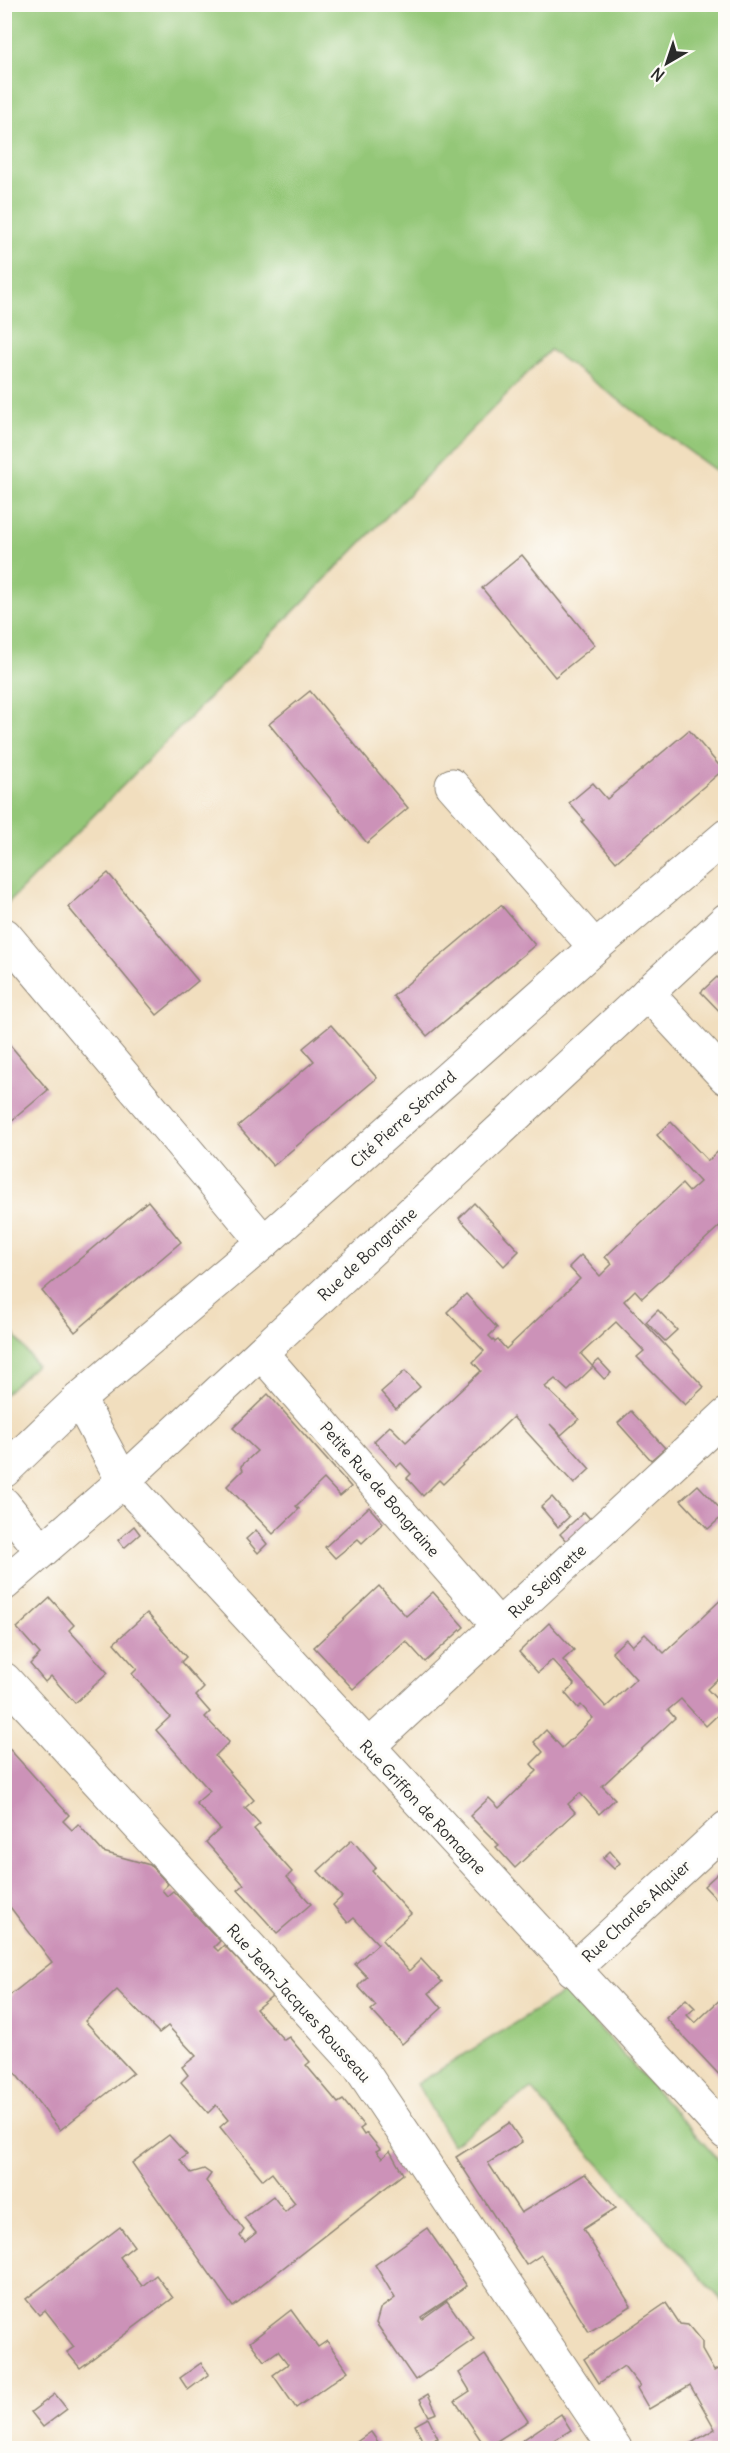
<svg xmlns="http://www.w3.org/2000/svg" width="730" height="2453" font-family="Delius,sans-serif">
  <rect width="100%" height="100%" fill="#fdfcf7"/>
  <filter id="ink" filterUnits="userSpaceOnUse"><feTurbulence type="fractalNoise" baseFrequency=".0167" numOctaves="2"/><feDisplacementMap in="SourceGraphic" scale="12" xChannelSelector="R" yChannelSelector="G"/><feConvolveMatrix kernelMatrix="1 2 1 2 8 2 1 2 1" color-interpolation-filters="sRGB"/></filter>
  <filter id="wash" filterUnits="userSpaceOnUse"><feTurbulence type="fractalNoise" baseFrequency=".008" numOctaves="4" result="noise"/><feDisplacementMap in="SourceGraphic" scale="24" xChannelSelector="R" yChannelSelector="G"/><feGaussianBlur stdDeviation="1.35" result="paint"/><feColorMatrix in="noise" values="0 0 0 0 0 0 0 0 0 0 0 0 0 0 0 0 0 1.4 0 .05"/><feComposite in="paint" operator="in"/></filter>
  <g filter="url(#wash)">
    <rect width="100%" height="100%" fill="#f1debe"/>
    <g fill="#94c778" stroke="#607952" stroke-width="1.5">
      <polygon points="5,4 725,5 726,478 550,350 5,906"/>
      <polygon points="5,1321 36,1365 5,1394 4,1394"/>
      <polygon points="566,1991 725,2167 725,2304 531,2089 452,2145 417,2084"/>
    </g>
    <g id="blocks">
      <g fill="#cc92b8">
        <polygon points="522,555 595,645 555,677 482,588"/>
        <polygon points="310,691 408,808 367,843 269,724"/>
        <polygon points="689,730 723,770 616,862 582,822 584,820 569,803 593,783 607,799"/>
        <polygon points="108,873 198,981 157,1015 68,907"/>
        <polygon points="501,905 535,945 427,1036 393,996"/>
        <polygon points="717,977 726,986 726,1018 701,992"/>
        <polygon points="331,1025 377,1078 273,1166 238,1126 314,1061 303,1048"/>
        <polygon points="5,1039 48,1090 9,1123 5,1118"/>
        <polygon points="671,1122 708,1161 726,1144 726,1220 642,1298 635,1290 624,1301 704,1387 685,1405 637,1357 644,1351 616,1322 581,1354 592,1366 599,1360 611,1373 604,1379 593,1367 568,1391 555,1379 545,1387 579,1419 561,1435 550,1424 590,1469 574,1484 513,1417 443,1484 439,1480 423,1496 407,1478 411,1474 401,1463 397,1467 374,1441 390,1426 406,1442 481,1371 473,1362 484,1351 447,1312 466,1294 497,1328 489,1336 495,1342 498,1340 506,1349 580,1279 569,1267 581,1255 600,1276 612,1264 605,1257 682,1184 689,1192 700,1182 657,1135"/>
        <polygon points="148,1201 181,1242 75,1332 42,1291"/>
        <polygon points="474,1203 519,1251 504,1266 459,1218"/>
        <polygon points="658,1310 677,1330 665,1341 646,1322"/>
        <polygon points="405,1371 420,1387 396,1409 381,1392"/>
        <polygon points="268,1394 351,1487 340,1496 324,1479 296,1506 299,1509 273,1534 227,1486 243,1470 241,1466 257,1451 233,1428"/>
        <polygon points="631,1411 665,1448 651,1460 618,1423"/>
        <polygon points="698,1485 725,1514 708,1529 681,1500"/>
        <polygon points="552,1497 569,1517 558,1527 541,1507"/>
        <polygon points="369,1507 383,1523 362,1543 358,1539 335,1558 325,1547"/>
        <polygon points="584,1512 591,1520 567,1542 560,1534"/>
        <polygon points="134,1526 140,1534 124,1548 118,1540"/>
        <polygon points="256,1530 267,1544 258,1553 246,1539"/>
        <polygon points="379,1586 406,1616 433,1592 464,1627 425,1662 406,1641 353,1689 314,1647"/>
        <polygon points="726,1595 726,1671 707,1689 725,1708 706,1726 681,1699 668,1710 675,1718 602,1786 615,1799 599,1814 580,1793 568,1804 575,1812 515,1868 496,1847 499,1845 470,1816 489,1798 499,1808 537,1771 531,1764 543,1752 534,1742 546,1730 562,1748 593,1718 581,1705 578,1708 565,1693 575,1685 552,1660 538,1673 519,1652 549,1623 574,1650 563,1660 606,1707 636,1679 612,1652 626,1639 632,1646 645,1634 664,1653"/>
        <polygon points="50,1598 74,1625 69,1630 108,1673 75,1703 51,1676 45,1682 30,1664 40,1654 17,1628"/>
        <polygon points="147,1613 186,1657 181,1662 204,1688 196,1696 210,1712 205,1717 229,1742 215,1756 254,1800 245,1808 260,1824 254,1829 292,1872 287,1877 311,1904 277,1933 238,1890 244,1885 206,1842 220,1829 196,1803 210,1791 156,1730 170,1717 132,1674 137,1669 114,1643"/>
        <polygon points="4,1743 69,1815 63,1821 72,1830 78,1824 103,1852 150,1865 168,1884 162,1890 167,1896 173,1891 220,1941 214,1947 218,1951 224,1945 272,1996 256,2009 284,2040 289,2037 310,2062 306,2065 338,2103 343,2100 364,2126 360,2129 364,2135 367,2133 380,2149 376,2151 382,2158 390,2151 403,2174 233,2307 132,2163 169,2135 187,2155 180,2160 191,2173 204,2169 211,2174 206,2181 244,2230 240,2236 245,2242 256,2233 244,2218 273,2196 285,2212 295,2203 272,2173 263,2180 220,2127 228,2120 216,2105 208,2113 181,2082 188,2075 182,2067 196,2056 168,2026 159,2033 117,1990 85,2021 133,2073 60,2130 4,2059 4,2000 52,1962 4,1899"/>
        <polygon points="352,1840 376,1868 372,1871 411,1914 382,1940 409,1971 421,1959 442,1982 429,1993 442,2008 402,2044 371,2010 376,2006 358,1986 367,1977 355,1964 378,1944 354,1918 348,1923 333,1905 342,1897 318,1871"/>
        <polygon points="610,1851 620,1863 614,1869 603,1858"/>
        <polygon points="726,1866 726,1909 704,1886"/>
        <polygon points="726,1994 726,2082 666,2018 686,1999 695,2008 687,2015 695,2023"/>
        <polygon points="509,2123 522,2142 488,2163 521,2213 585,2174 616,2208 583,2229 631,2306 589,2332 541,2255 526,2265 456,2157"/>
        <polygon points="120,2227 134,2246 120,2257 142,2286 156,2275 173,2298 80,2368 67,2352 74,2347 45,2310 39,2315 26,2299"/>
        <polygon points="427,2228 467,2286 421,2317 422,2319 447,2301 474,2339 415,2380 376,2323 380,2309 395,2298 375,2265"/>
        <polygon points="666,2303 680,2324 688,2325 702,2342 702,2350 714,2371 721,2367 726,2374 726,2448 683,2448 715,2429 690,2385 649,2409 637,2388 640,2386 624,2366 599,2383 584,2359"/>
        <polygon points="291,2310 318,2347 327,2341 348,2371 296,2408 273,2375 288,2364 278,2351 264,2361 250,2342"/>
        <polygon points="485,2355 528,2421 486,2448 455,2401 470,2391 459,2373"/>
        <polygon points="201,2363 209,2374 188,2390 180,2378"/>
        <polygon points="55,2394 67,2409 43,2427 31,2412"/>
        <polygon points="428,2394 437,2413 429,2416 420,2399"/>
        <polygon points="561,2414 571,2430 542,2448 524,2448 520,2442"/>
        <polygon points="428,2418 438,2438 424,2444 415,2425"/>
        <polygon points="371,2432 382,2448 348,2448"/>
      </g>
    </g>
  </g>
  <g filter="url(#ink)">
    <use href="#blocks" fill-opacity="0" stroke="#8e8474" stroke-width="1.5"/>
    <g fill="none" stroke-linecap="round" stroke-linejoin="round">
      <g stroke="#8e8474" stroke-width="35">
        <g id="minor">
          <polyline points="452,785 595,947"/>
          <polyline points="5,935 264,1242"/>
          <polyline points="647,993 726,1078"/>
          <polyline points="261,1353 499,1626"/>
          <polyline points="79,1399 123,1481 726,2133"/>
          <polyline points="4,1471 79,1399 264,1242 595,947 726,836"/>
          <polyline points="4,1504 42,1551"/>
          <polyline points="4,1584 123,1481 726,920"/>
          <polyline points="4,1679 359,2066 615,2448"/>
          <polyline points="368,1747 726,1415"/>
          <polyline points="573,1970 726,1828"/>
        </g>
      </g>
      <use href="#minor" stroke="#fff" stroke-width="33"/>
    </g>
  </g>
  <g text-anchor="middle" stroke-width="6" stroke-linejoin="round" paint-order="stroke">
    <g font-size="16" fill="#2b2b2b" stroke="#fdfcf7">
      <text transform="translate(403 1119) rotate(-42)" y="6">Cité Pierre Sémard</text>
      <text transform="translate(367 1254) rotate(-43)" y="6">Rue de Bongraine</text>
      <text transform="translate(380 1489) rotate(49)" y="6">Petite Rue de Bongraine</text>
      <text transform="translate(547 1581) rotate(-43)" y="6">Rue Seignette</text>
      <text transform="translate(423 1807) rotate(47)" y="6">Rue Griffon de Romagne</text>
      <text transform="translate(636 1911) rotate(-43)" y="6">Rue Charles Alquier</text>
      <text transform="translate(299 2003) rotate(48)" y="6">Rue Jean-Jacques Rousseau</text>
    </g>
  </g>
  <rect width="730" height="2453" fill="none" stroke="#fdfcf7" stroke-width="24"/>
  <g transform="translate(667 63) rotate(219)" stroke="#fdfcf7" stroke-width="4.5" paint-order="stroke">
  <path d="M0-4.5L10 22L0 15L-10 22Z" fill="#2b2b2b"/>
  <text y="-9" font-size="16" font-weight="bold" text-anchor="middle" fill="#2b2b2b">N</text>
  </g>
</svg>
